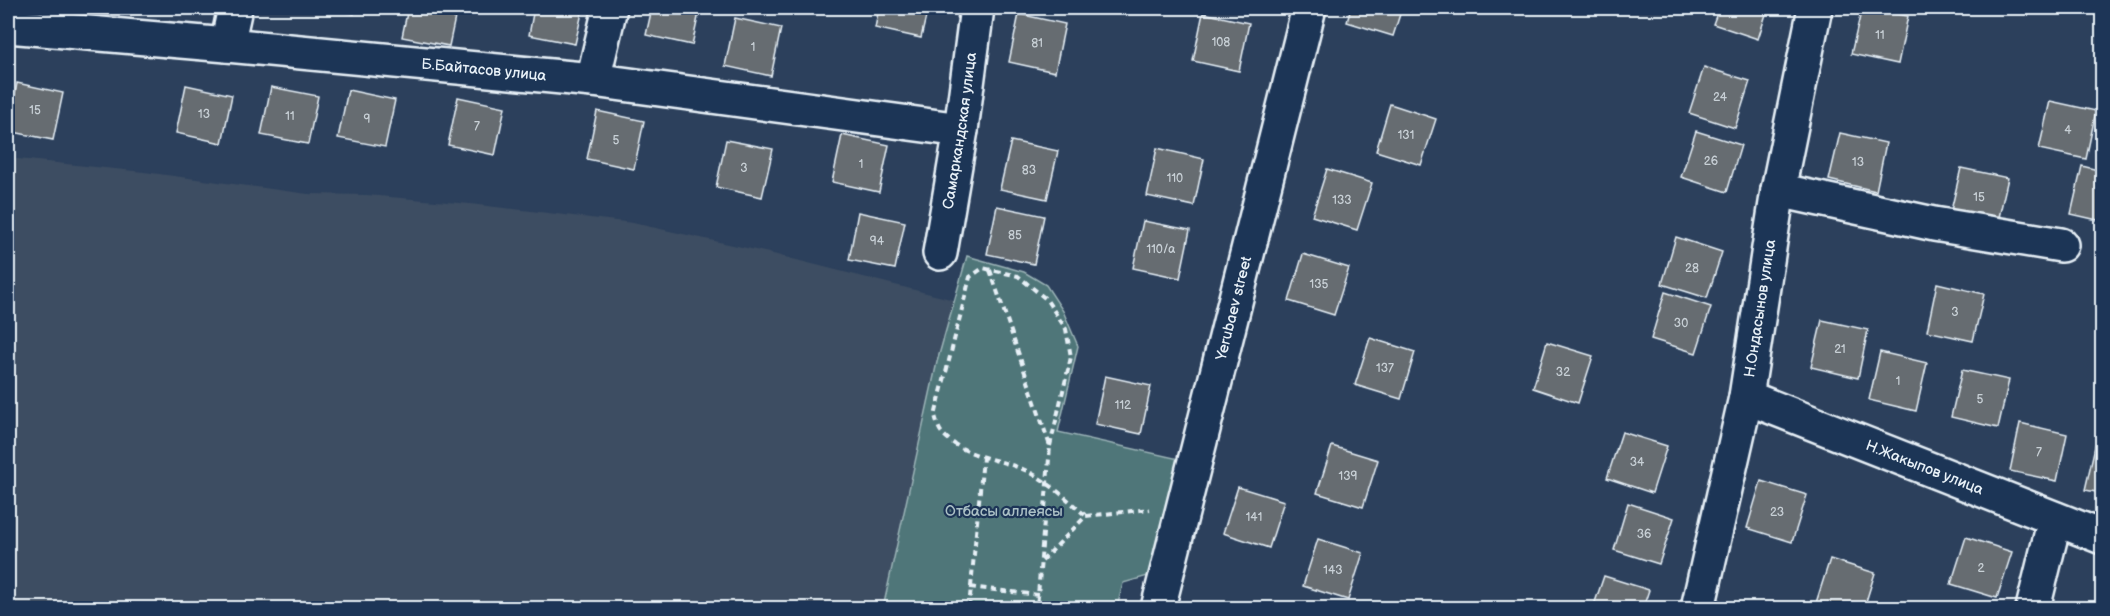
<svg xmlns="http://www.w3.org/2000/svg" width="2110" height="616" font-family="'Balsamiq Sans',sans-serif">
  <rect width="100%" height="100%" fill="#2c405c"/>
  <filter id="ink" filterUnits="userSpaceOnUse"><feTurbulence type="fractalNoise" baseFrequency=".0167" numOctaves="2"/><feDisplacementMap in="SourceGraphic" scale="12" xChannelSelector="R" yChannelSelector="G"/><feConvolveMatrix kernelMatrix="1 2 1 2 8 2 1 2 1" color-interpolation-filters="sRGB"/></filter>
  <g filter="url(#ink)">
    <polygon fill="#3d4d62" points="8,158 144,172 308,194 367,195 470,204 633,223 769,253 954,300 937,362 883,608 8,608"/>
    <polygon fill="#507679" stroke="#9cb4b8" stroke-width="1.5" points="967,256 1024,272 1046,285 1063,311 1078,346 1058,432 1179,459 1155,574 1123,583 1117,608 883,608 937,362"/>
    <g fill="#666c71" stroke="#e8f1f8" stroke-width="1.5">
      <polygon points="323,8 356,8 354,14"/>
      <polygon points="408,8 457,8 449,46 402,37"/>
      <polygon points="534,8 583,8 575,44 529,35"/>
      <polygon points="652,8 700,8 692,45 646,35"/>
      <polygon points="879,8 928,8 921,38 875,28"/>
      <polygon points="1351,8 1402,8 1393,36 1347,22"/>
      <polygon points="1719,8 1768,8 1758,39 1713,24"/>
      <polygon points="1862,8 1908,16 1898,64 1851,54"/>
      <polygon points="1203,13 1249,23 1239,71 1193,61"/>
      <polygon points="1019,14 1065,24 1055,72 1009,62"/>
      <polygon points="735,18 781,28 771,76 725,66"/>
      <polygon points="1704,67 1750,81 1735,128 1689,113"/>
      <polygon points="17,83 63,93 53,140 8,131"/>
      <polygon points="186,85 232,95 222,143 176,133"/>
      <polygon points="271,87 318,96 308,144 261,135"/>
      <polygon points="348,90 395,100 385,147 338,138"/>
      <polygon points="458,97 505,107 495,155 448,145"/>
      <polygon points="2050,101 2096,111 2086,159 2039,149"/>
      <polygon points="1390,104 1436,119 1421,165 1376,151"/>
      <polygon points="597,111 644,121 634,169 587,159"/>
      <polygon points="1696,131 1741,145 1727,192 1681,177"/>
      <polygon points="1840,133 1886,143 1876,191 1829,180"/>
      <polygon points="842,135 889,145 879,192 832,182"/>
      <polygon points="726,140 773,149 762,197 716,187"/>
      <polygon points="1011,141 1058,151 1047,199 1000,189"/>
      <polygon points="1157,148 1204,159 1194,206 1147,196"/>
      <polygon points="2082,166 2102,171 2102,221 2071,214"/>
      <polygon points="1961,168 2008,178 1997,226 1950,215"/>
      <polygon points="1327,169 1372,183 1357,230 1312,216"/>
      <polygon points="997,206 1044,216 1034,264 987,254"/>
      <polygon points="858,212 905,222 895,269 849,260"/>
      <polygon points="1143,221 1190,230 1180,278 1133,268"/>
      <polygon points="1676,237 1722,252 1707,298 1662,284"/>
      <polygon points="1303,254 1349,268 1334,315 1289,301"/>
      <polygon points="1937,283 1984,294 1973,341 1927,331"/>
      <polygon points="1665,292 1711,307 1696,353 1651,339"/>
      <polygon points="1822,320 1868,330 1858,378 1811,367"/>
      <polygon points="1370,338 1415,352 1401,399 1355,385"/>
      <polygon points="1547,342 1593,356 1578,403 1533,388"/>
      <polygon points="1880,352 1927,363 1916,411 1869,400"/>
      <polygon points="1962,370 2009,380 1998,428 1951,417"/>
      <polygon points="1105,376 1151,386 1141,434 1095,424"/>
      <polygon points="2020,423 2067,434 2057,481 2010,471"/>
      <polygon points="1622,432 1667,446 1652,493 1607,478"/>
      <polygon points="2096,442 2102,443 2102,493 2085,490"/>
      <polygon points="1332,446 1378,460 1363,507 1317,493"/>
      <polygon points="1761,481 1807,495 1792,542 1747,528"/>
      <polygon points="1238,487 1284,501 1269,548 1223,533"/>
      <polygon points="1628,503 1674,518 1659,564 1614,550"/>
      <polygon points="1966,537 2012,552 1997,598 1951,584"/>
      <polygon points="1318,539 1363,553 1348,600 1303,586"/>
      <polygon points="1830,559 1875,573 1864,608 1824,608 1815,606"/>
      <polygon points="1604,576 1649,590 1643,608 1593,608"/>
    </g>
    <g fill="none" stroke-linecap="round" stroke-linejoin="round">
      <g stroke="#e8f1f8" stroke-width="38">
        <g id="minor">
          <path id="s1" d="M8,26L227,45L593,80L961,130"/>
          <polyline points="227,45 235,8"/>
          <polyline points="593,80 610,8"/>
          <polyline points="1778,190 1934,224 2061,245"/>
          <path id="s2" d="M940,253L961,130L977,8"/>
          <path id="s3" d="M1746,397L2102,537"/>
          <path id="s4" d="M1698,608L1746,397L1778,190L1815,8"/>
          <polyline points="2033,608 2055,519"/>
        </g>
      </g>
      <g stroke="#e8f1f8" stroke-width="38">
        <g id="major">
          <path id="s5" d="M1158,608L1309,8"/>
        </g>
      </g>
      <g stroke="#e8f1f8" stroke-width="4" stroke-dasharray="6 4.5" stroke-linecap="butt">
        <polyline points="990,270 1050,446 1037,608"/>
        <path d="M1050,446L1071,357L1066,329L1046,299L1018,276L983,268L970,277L935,416C937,421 938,429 942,433C964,458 999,458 1027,471C1049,482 1067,499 1086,516"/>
        <polyline points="1042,561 1086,516 1150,509"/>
        <polyline points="970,587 1038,595"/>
        <polyline points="969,608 983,458"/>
      </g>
      <use href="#minor" stroke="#1d3557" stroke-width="33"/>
      <use href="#major" stroke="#1d3557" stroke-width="33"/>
    </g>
  </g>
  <g text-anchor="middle" stroke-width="4.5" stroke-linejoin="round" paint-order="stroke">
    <g font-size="12" fill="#c8d0d6">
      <text x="1880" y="39">11</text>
      <text x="1221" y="46">108</text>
      <text x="1037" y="47">81</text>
      <text x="753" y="51">1</text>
      <text x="1720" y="101">24</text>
      <text x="35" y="114">15</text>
      <text x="204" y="118">13</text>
      <text x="290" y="120">11</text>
      <text x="367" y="123">9</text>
      <text x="477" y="130">7</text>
      <text x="2068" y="134">4</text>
      <text x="1406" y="139">131</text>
      <text x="616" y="144">5</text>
      <text x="1711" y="165">26</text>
      <text x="1858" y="166">13</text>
      <text x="861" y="168">1</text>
      <text x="744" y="172">3</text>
      <text x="1029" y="174">83</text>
      <text x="1175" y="182">110</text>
      <text x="1979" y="201">15</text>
      <text x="1342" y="204">133</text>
      <text x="1015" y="239">85</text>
      <text x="877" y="245">94</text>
      <text x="1161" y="253">110/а</text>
      <text x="1692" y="272">28</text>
      <text x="1319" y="288">135</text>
      <text x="1955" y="316">3</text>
      <text x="1681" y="327">30</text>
      <text x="1840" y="353">21</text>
      <text x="1385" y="372">137</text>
      <text x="1563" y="376">32</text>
      <text x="1898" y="385">1</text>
      <text x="1980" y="403">5</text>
      <text x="1123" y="409">112</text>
      <text x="2039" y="456">7</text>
      <text x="1637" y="466">34</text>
      <text x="1348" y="480">139</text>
      <text x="1777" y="516">23</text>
      <text x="1254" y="521">141</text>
      <text x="1644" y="538">36</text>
      <text x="1981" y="572">2</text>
      <text x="1333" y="574">143</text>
    </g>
    <g font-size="15" fill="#e8f1f8" stroke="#1d3557">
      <text dy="5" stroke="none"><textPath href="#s1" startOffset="478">Б.Байтасов улица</textPath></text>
      <text dy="5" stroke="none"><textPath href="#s2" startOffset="124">Самаркандская улица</textPath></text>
      <text dy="5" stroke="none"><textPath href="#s5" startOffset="309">Yerubaev street</textPath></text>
      <text dy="5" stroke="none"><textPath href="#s4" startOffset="306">Н.Ондасынов улица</textPath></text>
      <text dy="5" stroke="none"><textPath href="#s3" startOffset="192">Н.Жакыпов улица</textPath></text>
    </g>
    <g font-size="15" fill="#abc0c5" stroke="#1d3557">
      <text x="1004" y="516">Отбасы аллеясы</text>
    </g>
  </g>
  <rect width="2110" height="616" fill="none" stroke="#1d3557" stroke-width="30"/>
  <rect x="15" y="15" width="2080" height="586" fill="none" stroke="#e8f1f8" stroke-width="2" filter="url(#ink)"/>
</svg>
